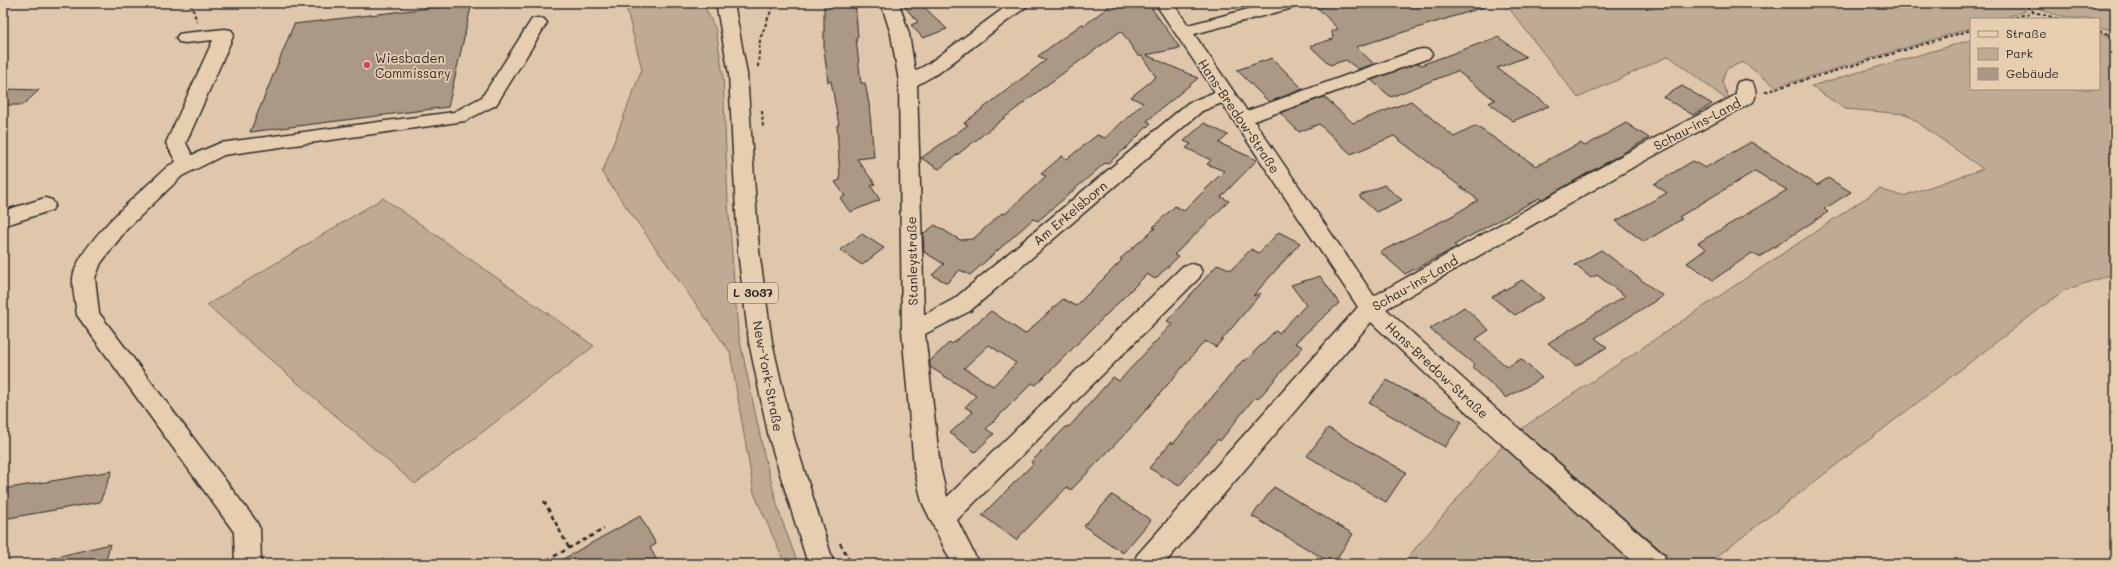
<svg xmlns="http://www.w3.org/2000/svg" width="2118" height="567" font-family="Mali,sans-serif">
  <rect width="100%" height="100%" fill="#e0c7ab"/>
  <filter id="ink" filterUnits="userSpaceOnUse"><feTurbulence type="fractalNoise" baseFrequency=".025" numOctaves="2"/><feDisplacementMap in="SourceGraphic" scale="8" xChannelSelector="R" yChannelSelector="G"/><feConvolveMatrix kernelMatrix="1 2 1 2 8 2 1 2 1" color-interpolation-filters="sRGB"/></filter>
  <g filter="url(#ink)">
    <g fill="#bfab93" stroke="#756b5f">
      <polygon points="625,3 703,3 716,30 723,75 728,203 738,332 765,459 780,515 798,564 785,564 754,493 730,352 602,173 642,69"/>
      <polygon points="1505,3 2015,3 2026,11 2000,19 1971,19 1971,28 1776,87 1743,62 1726,69 1722,83 1732,104 1669,56 1578,98"/>
      <path d="M2030,3H2115V31L2099,27V19C2075,19 2050,17 2030,3Z"/>
      <polygon points="2099,33 2115,37 2115,273 2063,291 1707,564 1677,564 1521,429 1879,189 1903,196 1983,169 1906,114 1845,109 1811,86 1971,40 1971,89 2099,89"/>
      <polygon points="383,198 594,346 415,484 207,305"/>
      <polygon points="1509,438 1647,564 1402,564"/>
    </g>
    <g fill="#ab9985" stroke="#2b2b2b" fill-rule="evenodd">
      <polygon points="472,3 448,107 250,132 294,24"/>
      <polygon points="824,3 855,3 858,37 856,38 861,83 865,83 869,104 874,157 857,159 875,184 871,186 880,200 850,212 840,198 845,196 835,182 840,180 837,125 839,125 831,81 828,82 824,49"/>
      <polygon points="901,3 920,3 947,29 923,38 911,25 918,22"/>
      <polygon points="1113,3 1148,3 1180,48 1146,55 1198,78 1147,121 1151,123 1125,149 1107,164 1105,163 1038,221 1033,219 970,275 960,270 947,283 932,275 944,264 924,252 923,234 935,225 960,240 973,239 1002,213 1005,214 1046,176 1041,174 1062,156 1067,159 1097,135 1105,138 1143,103 1131,97 1156,77 1142,56 1138,56 1121,31 1040,90 939,169 921,158 968,125 964,123 1046,60 1038,56 1082,24 1085,25"/>
      <polygon points="1313,3 1483,3 1484,7 1356,47 1374,64 1358,69 1346,60 1330,65 1310,46 1333,39 1332,31 1338,29"/>
      <polygon points="1498,37 1526,57 1497,68 1549,106 1513,121 1489,103 1495,100 1457,71 1391,97 1371,80 1418,63 1421,65"/>
      <polygon points="1272,58 1303,89 1269,102 1237,70"/>
      <polygon points="1682,86 1712,104 1693,115 1663,97"/>
      <polygon points="3,89 39,90 23,105 3,105"/>
      <polygon points="1324,97 1353,123 1411,101 1454,137 1476,126 1536,166 1580,143 1585,146 1626,123 1649,138 1541,200 1539,198 1454,245 1457,247 1405,274 1380,252 1452,216 1478,200 1394,136 1351,154 1319,124 1299,132 1280,113"/>
      <path d="M1204,123L1228,135L1219,143L1257,160L1221,197L1229,201L1174,255L1178,257L1155,279L1147,274L1036,385L1032,383L986,429L994,434L975,452L950,433L973,412L965,407L976,396L930,367V361L950,342L952,344L991,311L1025,334L1063,299L1076,306L1122,260L1120,259L1155,228L1153,227L1175,206L1184,211L1224,171L1207,164L1211,160L1186,148L1191,144L1184,141ZM989,345L1016,363L993,386L964,368Z"/>
      <polygon points="1751,142 1817,185 1828,178 1851,192 1824,209 1828,212 1759,257 1752,253 1713,280 1687,263 1706,249 1698,243 1787,190 1755,171 1679,217 1682,219 1644,242 1616,221 1667,193 1654,184 1693,161 1705,168"/>
      <polygon points="1384,185 1402,200 1376,212 1359,196"/>
      <polygon points="1279,232 1300,243 1253,296 1261,293 1216,347 1205,341 1126,433 1071,490 1067,487 1016,540 982,515 1033,464 1031,462 1067,426 1069,427 1113,377 1119,381 1172,324 1167,321 1218,264 1231,270 1251,249 1259,253"/>
      <polygon points="862,234 884,248 862,265 840,250"/>
      <polygon points="1601,250 1663,296 1595,338 1607,347 1576,366 1548,343 1625,296 1597,275 1591,278 1575,265"/>
      <polygon points="1320,276 1339,303 1295,343 1303,347 1258,399 1255,397 1220,441 1218,439 1179,486 1149,468 1171,442 1173,444 1243,360 1245,361 1275,331 1279,333 1306,305 1291,285"/>
      <polygon points="1522,280 1544,298 1515,315 1492,297"/>
      <polygon points="1464,307 1489,330 1476,339 1507,367 1521,359 1542,378 1506,398 1472,366 1475,365 1430,329"/>
      <polygon points="1387,380 1462,422 1445,447 1369,403"/>
      <polygon points="1328,428 1406,472 1386,502 1307,456"/>
      <polygon points="112,471 100,502 3,519 3,489"/>
      <polygon points="1274,487 1353,534 1333,564 1252,516"/>
      <polygon points="1112,495 1151,520 1123,553 1084,526"/>
      <polygon points="640,516 656,544 650,548 659,564 554,564"/>
      <polygon points="110,544 105,564 53,564 52,558"/>
    </g>
    <g fill="none" stroke-linecap="round" stroke-linejoin="round">
      <g stroke="#2b2b2b" stroke-width="3">
        <g id="minor">
          <path d="M881,3H899L909,34L915,71L928,64L1011,3H1031L940,72L917,85L924,315L954,299L1188,103L1215,92L1155,3H1173L1188,25L1271,3H1290L1292,5L1289,9L1194,34L1247,111L1417,50L1423,49L1429,50L1432,54L1429,58L1254,121L1374,296L1621,156L1736,95V86L1738,82L1745,80L1752,82C1756,88 1757,96 1753,102L1635,166L1386,309L1493,406L1664,555L1667,564H1635L1475,420L1371,322L1164,564H1134L1137,555L1358,307L1222,103L1202,111L970,311L925,334L940,467L947,497L1183,266L1191,264L1199,266L1202,272L1199,278L957,520L979,564H952L922,502L914,467L902,330L899,82L891,34Z"/>
          <path d="M538,18L544,19L547,23L496,105L465,121L224,155L182,176L126,230L101,263L95,278L99,313L256,521L260,529L261,564H235L234,532L77,315C76,304 72,289 73,278C77,244 143,190 168,166L176,162L166,143L213,40L185,43L179,42L176,38L179,34L185,33L225,29L231,30L234,34L186,143L192,155L220,143L454,112L482,97L532,19Z"/>
          <polygon points="45,198 52,200 55,205 52,210 3,226 3,211"/>
        </g>
      </g>
      <g stroke="#2b2b2b" stroke-width="3">
        <polygon id="major" points="716,3 734,3 747,74 759,251 772,342 794,438 834,564 808,564 769,438 749,342 738,251 729,74"/>
      </g>
      <g stroke="#2b2b2b" stroke-width="2" stroke-dasharray="3.5 2.5" stroke-linecap="butt">
        <polyline points="191,3 197,22"/>
        <polyline points="2022,3 2034,12 2059,19"/>
        <polyline points="2009,19 2034,12"/>
        <polyline points="2099,31 2115,36"/>
        <polyline points="758,67 760,39 774,3"/>
        <polyline points="1765,92 1971,30"/>
        <polyline points="762,111 763,128"/>
      </g>
      <g stroke="#2b2b2b" stroke-width="2.5" stroke-dasharray="4.5 3.5" stroke-linecap="butt">
        <polyline points="544,501 569,548"/>
        <polyline points="840,543 851,564"/>
        <polyline points="540,564 604,529"/>
      </g>
      <use href="#minor" fill="#e8ceb0" fill-rule="evenodd"/>
      <use href="#major" fill="#e8ceb0" fill-rule="evenodd"/>
    </g>
  </g>
  <circle fill="#d1495b" stroke="#e8ceb0" stroke-width="1.5" cx="367" cy="65" r="4"/>
  <g text-anchor="middle" stroke-width="3.5" stroke-linejoin="round" paint-order="stroke">
    <rect fill="#e8ceb0" stroke="#645c53" stroke-width="1" x="728" y="283" width="50" height="20" rx="3"/>
    <g font-size="12" font-weight="bold" fill="#2b2b2b">
      <text x="753" y="297">L 3037</text>
    </g>
    <g font-size="13" fill="#2b2b2b" stroke="#e8ceb0" text-anchor="start">
      <text x="375" y="63">Wiesbaden<tspan x="375" dy="15">Commissary</tspan></text>
    </g>
    <g font-size="13" fill="#2b2b2b" stroke="#e8ceb0">
      <text transform="translate(1239 116) rotate(56)" y="5">Hans-Bredow-Straße</text>
      <text transform="translate(1697 124) rotate(-28)" y="5">Schau-ins-Land</text>
      <text transform="translate(1070 213) rotate(-40)" y="5">Am Erkelsborn</text>
      <text transform="translate(912 261) rotate(-91)" y="5">Stanleystraße</text>
      <text transform="translate(1415 283) rotate(-30)" y="5">Schau-ins-Land</text>
      <text transform="translate(1437 370) rotate(43)" y="5">Hans-Bredow-Straße</text>
      <text transform="translate(768 376) rotate(79)" y="5">New-York-Straße</text>
    </g>
  </g>
  <rect width="2118" height="567" fill="none" stroke="#e8ceb0" stroke-width="16"/>
  <rect x="8" y="8" width="2102" height="551" fill="none" stroke="#2b2b2b" stroke-width="1.5" filter="url(#ink)"/>
  <rect x="1970" y="18" width="130" height="72" fill="#e8ceb0" stroke="#9c8d7b"/>
  <rect x="1978" y="31" width="20" height="6" fill="#e8ceb0" stroke="#9c8d7b"/>
  <text x="2006" y="38" font-size="12" fill="#2b2b2b">Straße</text>
  <rect x="1978" y="48" width="20" height="12" fill="#bfab93" stroke="#9c8d7b"/>
  <text x="2006" y="58" font-size="12" fill="#2b2b2b">Park</text>
  <rect x="1978" y="68" width="20" height="12" fill="#ab9985" stroke="#9c8d7b"/>
  <text x="2006" y="78" font-size="12" fill="#2b2b2b">Gebäude</text>
</svg>
